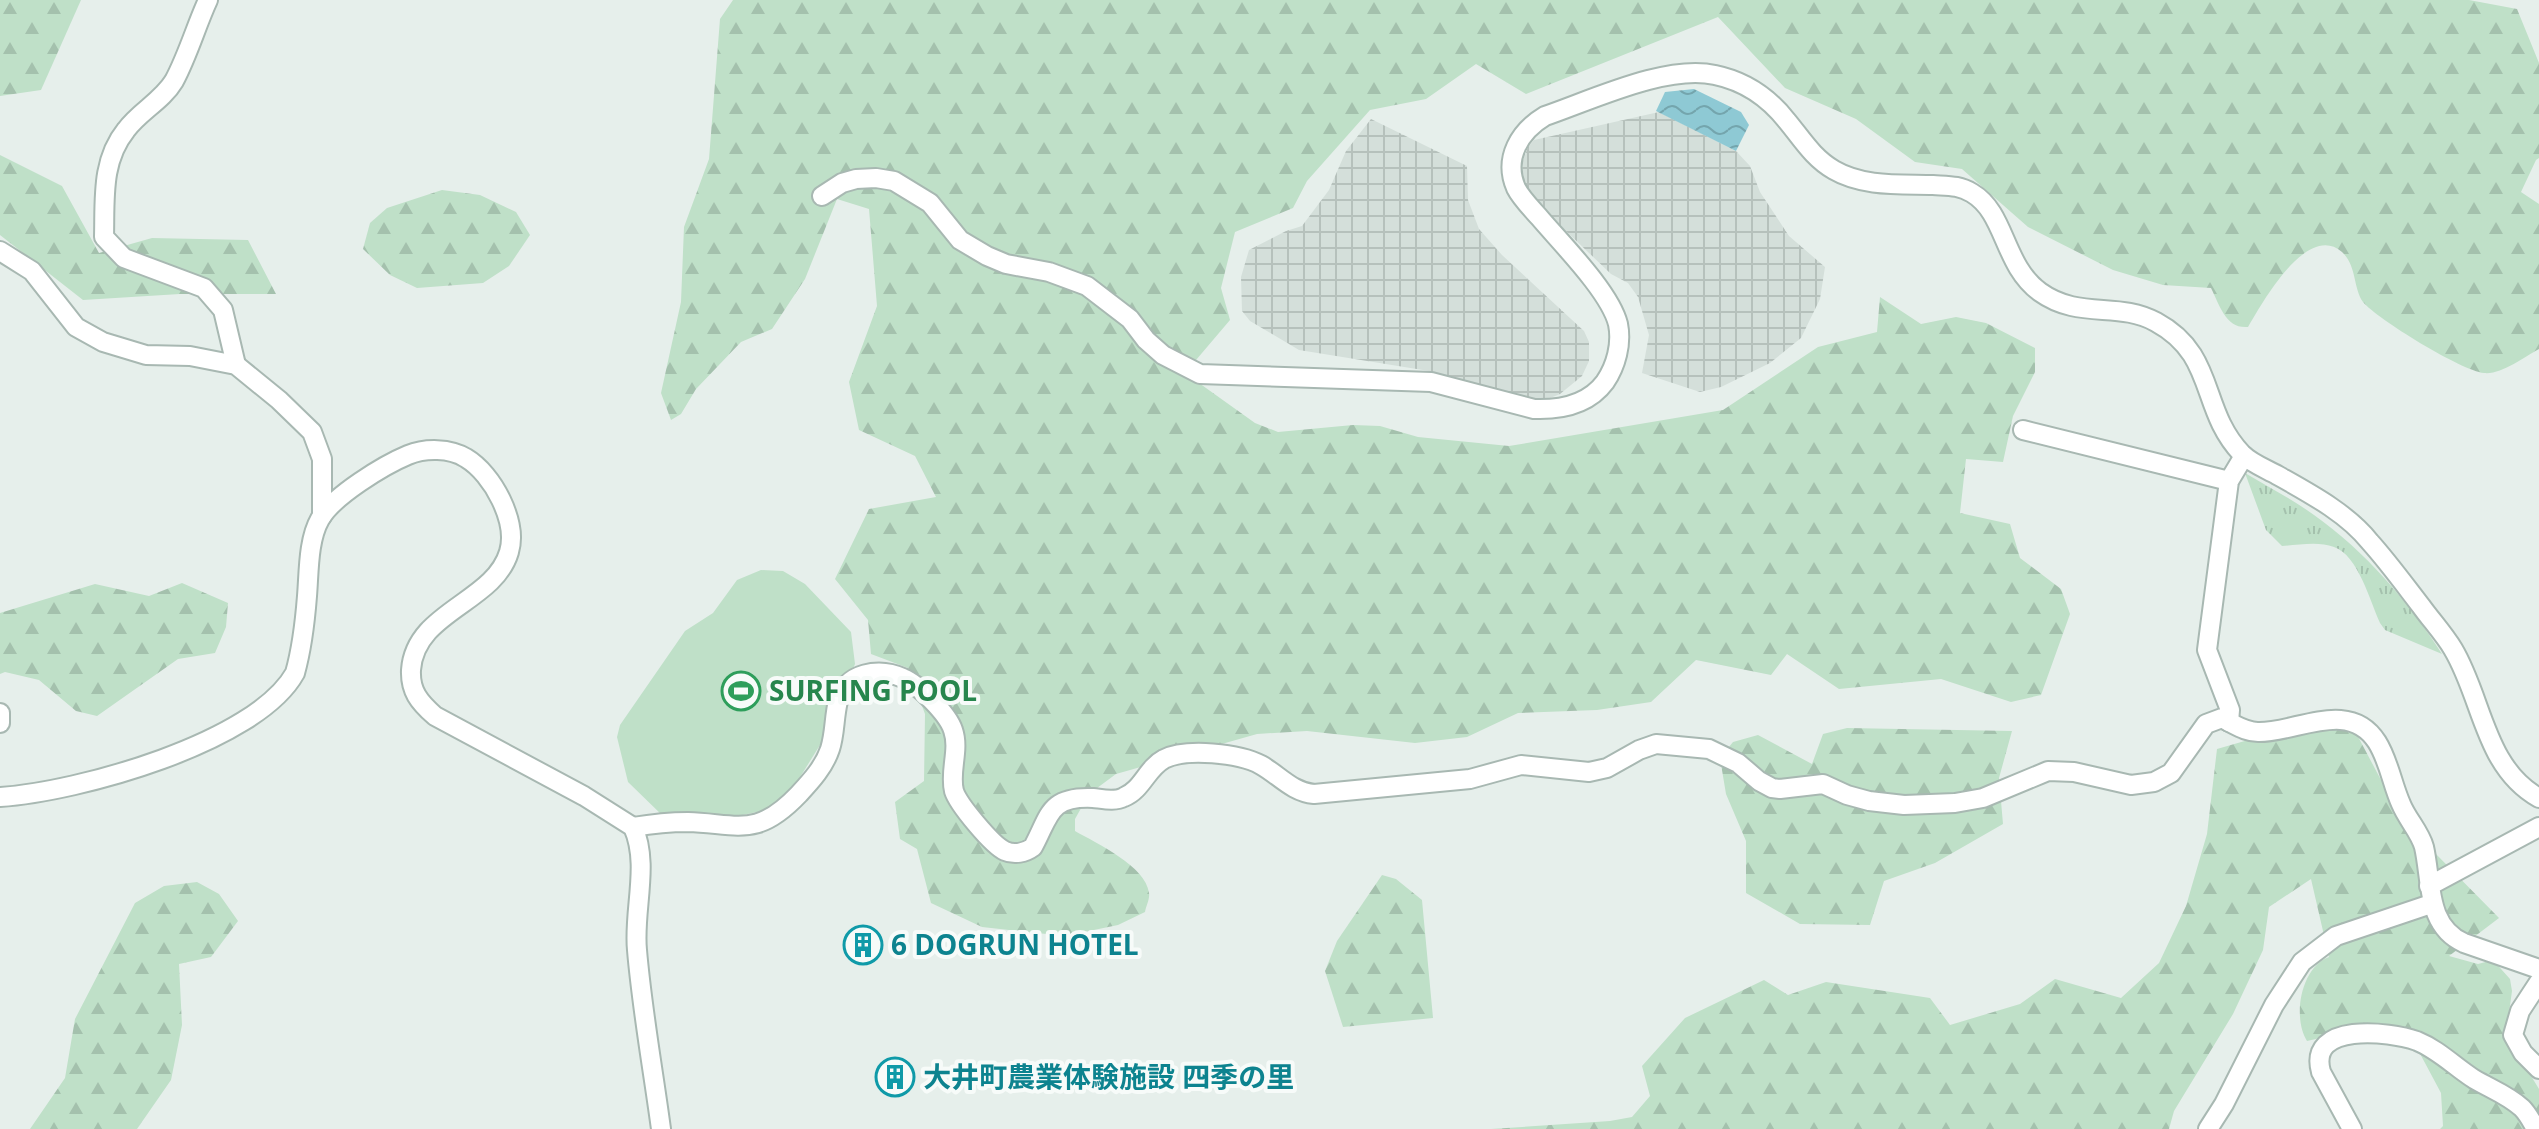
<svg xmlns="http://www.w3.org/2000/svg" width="2539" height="1129" font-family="'Open Sans','Noto Sans JP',sans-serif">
  <defs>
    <pattern id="industrial-grid" width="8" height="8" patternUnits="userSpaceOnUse" patternTransform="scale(2)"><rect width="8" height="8" fill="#d4dfda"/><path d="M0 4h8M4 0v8" fill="none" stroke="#b6c1bc"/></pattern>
    <pattern id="grass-tufts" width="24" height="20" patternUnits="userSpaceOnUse" patternTransform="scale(2)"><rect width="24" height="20" fill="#bfe0c8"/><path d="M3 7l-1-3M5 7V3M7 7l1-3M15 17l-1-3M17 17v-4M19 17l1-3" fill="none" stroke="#a4c1ad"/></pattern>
    <pattern id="forest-firs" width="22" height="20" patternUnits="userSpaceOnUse" patternTransform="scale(2)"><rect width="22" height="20" fill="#bfe0c8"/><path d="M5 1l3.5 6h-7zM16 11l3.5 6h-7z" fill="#a4c1ad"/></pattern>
    <pattern id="water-waves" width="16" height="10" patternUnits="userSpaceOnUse" patternTransform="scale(2)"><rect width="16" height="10" fill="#8ec9d4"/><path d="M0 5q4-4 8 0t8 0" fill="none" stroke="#74a5ad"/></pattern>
  </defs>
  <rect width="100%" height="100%" fill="#e6efeb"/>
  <g fill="url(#industrial-grid)">
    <polygon points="1659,112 1736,151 1750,166 1760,192 1789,236 1825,267 1820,299 1801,338 1770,363 1721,387 1700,392 1642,373 1649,335 1638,297 1628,283 1611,274 1523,190 1522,163 1528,147 1534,140"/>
    <polygon points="1371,119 1467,166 1468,200 1479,229 1502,255 1584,331 1589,342 1589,361 1582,376 1560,394 1538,403 1487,394 1429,371 1299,350 1250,321 1242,311 1241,277 1249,250 1286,231 1302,226 1329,190 1346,151"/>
  </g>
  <path fill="url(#grass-tufts)" d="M2245,473C2268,487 2292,499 2314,515C2365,551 2409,602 2442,654L2385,630L2380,623C2370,601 2358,555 2334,547C2318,541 2299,545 2282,546L2266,530Z"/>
  <g fill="url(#forest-firs)">
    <polygon points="0,0 81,0 41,90 0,96"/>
    <path d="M733,0H2469L2517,9L2539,63V158L2536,160L2521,192L2539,204V349C2524,357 2501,375 2484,373C2462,371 2377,319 2363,302C2353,288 2357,266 2342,252C2307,221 2261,305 2248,327C2226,329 2220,306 2211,288L2163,285L2113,270L2028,227L1962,169L1915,162L1856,119L1785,88L1718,17L1526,94L1476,64L1426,99L1370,110L1307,181L1293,208L1235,232L1221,288L1230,320L1185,373L1255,423L1278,432L1353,425L1380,426L1418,437L1509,446L1723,410L1818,347L1877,332L1880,297L1921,324L1956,317L1986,323L2035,348V372L2013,416L2003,462L1966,459L1960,513L2010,524L2020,558L2061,589L2070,614L2041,695L2011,702L1941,679L1839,689L1787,654L1771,675L1696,660L1651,702L1597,710L1518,713L1467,737L1415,743L1307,731L1257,734L1116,774L1089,794L1075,819V831C1096,843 1146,866 1149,893C1150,899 1146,906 1145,912L1118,925L1065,936L982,927L931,903L917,849L900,839L895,802L924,781L925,714L908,668L871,654L868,620L835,579L869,509L936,497L915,456L859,430L849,382L877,306L869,209L837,199L805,279L772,329L741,342L696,389L681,414L671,420L661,393L681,302L684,227L709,159L720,19Z"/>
    <polygon points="0,155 62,186 99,253 152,238 248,240 276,294 180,294 83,300 0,235"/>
    <polygon points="442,190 480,195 516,212 530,235 509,266 483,283 417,288 390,275 363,249 370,223 387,208"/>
    <polygon points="182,583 228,603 226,627 215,653 178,659 97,716 76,711 39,680 5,672 0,674 0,613 95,584 149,596"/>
    <path d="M2345,712L2381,780L2433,851L2499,918L2449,956L2478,964L2493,960L2510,979L2512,991L2506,1035L2539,1089V1129H2440L2443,1126L2441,1093L2417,1048L2368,1027L2307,1041C2292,1017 2301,967 2329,957L2311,879L2269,907L2263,950L2233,1014L2174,1111L2169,1129H1491L1610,1121L1632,1117L1650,1096L1642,1066L1685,1018L1764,980L1788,995L1826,982L1930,998L1950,1025L2020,1004L2055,979L2121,998L2159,963L2186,906L2207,834L2217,749Z"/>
    <polygon points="1847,728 2012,731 1999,778 2003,824 1935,863 1884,881 1870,925 1800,924 1746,893 1746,841 1726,794 1720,758 1733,742 1758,735 1812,764 1823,734"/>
    <polygon points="1382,875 1396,879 1422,900 1433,1018 1343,1027 1325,971 1337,941"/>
    <polygon points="197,882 219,894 238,921 211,957 179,964 182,1025 171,1080 137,1129 30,1129 65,1078 75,1019 135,903 164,886"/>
  </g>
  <polygon fill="#bfe0c8" points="761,570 783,571 805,584 851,632 855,664 820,745 792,790 767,810 738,816 665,818 628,782 617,737 620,725 685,631 713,613 737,580"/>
  <polygon fill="url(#water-waves)" points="1694,89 1741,112 1749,125 1736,151 1656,111 1665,92"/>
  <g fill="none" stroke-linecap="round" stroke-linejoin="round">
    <g stroke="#a8b8b2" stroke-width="22">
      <g id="minor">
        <path d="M208,0C196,26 188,55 174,81C162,101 140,111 126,130C101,161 105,199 104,237L124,258L204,288L223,310L236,365"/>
        <path d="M822,196L842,183L856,179L876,178L894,181L930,203L960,240L987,256L1006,264L1049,272L1087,286L1130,319L1146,340L1163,355L1200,374L1431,382L1534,409C1561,410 1588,405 1605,382C1616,366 1622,344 1618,324C1610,292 1561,243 1539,217C1531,208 1521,198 1516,188C1503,158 1520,131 1545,116C1592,100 1667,64 1715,75C1744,81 1769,98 1787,121C1802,139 1813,158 1834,170C1863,187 1900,184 1933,185C1948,186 1959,185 1972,193C2006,213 2003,265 2040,292C2079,320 2118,301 2156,322C2217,355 2199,409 2242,454C2251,463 2266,469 2277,475C2309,493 2347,513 2370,542C2388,562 2404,584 2421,606C2431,620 2444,634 2453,649C2483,699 2484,767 2539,798"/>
        <polyline points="0,251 32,271 76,327 103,342 146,355 190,356 236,365 279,400 312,432 322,459 322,516"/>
        <polyline points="2023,430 2229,481"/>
        <polyline points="0,713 0,723"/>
        <path d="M2229,722C2239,727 2247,732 2258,732C2296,733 2349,698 2377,742C2389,761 2392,784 2401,804C2407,819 2420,832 2424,847C2432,882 2426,926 2464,943L2539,969"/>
        <path d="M0,797C77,792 256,743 295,673C302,648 305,622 307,596C309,572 308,540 320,519C333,496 384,465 408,455C425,448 450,448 466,458C493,474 518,522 509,552C494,603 415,611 411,670C410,691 419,702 435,716L584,796L633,827C650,864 633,911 637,950C642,1010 653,1069 661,1129"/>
        <path d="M633,827C651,824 670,822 688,822C740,824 757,838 799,794C811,781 824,767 830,749C835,734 834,717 838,701C846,672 879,667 903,678C918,684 948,714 953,730C960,750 949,771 954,791C958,804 992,845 1005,851C1014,855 1025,853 1033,847C1050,816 1048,796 1093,798C1103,799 1115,802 1124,797C1142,790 1147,768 1164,759C1186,748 1239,753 1261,765C1279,775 1292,792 1314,794L1470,779L1521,765L1589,772L1607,768L1639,750L1656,744L1709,749L1738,763L1759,781L1772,788L1780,789L1823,784L1847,795L1869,801L1904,805L1955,803L1983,798L2048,771L2074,772L2131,785L2154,782L2171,773L2206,724L2222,718L2229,722L2230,710L2207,650L2229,481L2244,456"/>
        <polyline points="2429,886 2539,827"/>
        <polyline points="2539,982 2520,1011 2513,1035 2523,1053 2539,1069"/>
        <polyline points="2208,1129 2224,1104 2274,1005 2302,962 2336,936 2431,904"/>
        <path d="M2352,1129L2321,1072C2307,1022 2389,1031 2417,1041C2439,1050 2455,1067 2474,1079C2491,1089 2508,1095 2522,1108C2528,1114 2532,1122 2536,1129"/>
      </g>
    </g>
    <use href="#minor" stroke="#fff" stroke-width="18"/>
  </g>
  <defs>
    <g id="stadium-ring" transform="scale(2)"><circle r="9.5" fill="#f7fbf9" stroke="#2e9e5b" stroke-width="1.5"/><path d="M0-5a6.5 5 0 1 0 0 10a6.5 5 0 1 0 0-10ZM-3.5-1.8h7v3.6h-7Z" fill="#2e9e5b"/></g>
    <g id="building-ring" transform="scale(2)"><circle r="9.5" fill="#f7fbf9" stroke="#0f9aa8" stroke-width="1.5"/><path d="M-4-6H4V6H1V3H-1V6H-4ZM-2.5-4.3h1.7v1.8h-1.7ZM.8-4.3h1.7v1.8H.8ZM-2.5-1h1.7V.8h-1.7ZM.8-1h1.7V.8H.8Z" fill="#0f9aa8"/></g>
  </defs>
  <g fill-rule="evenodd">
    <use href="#stadium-ring" x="741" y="691"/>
    <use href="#building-ring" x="863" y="945"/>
    <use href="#building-ring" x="895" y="1077"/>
  </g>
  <g text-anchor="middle" stroke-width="8" stroke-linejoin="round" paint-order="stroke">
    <g font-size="28" font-weight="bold" fill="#27864d" stroke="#f7fbf9" text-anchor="start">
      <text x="769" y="701">SURFING POOL</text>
    </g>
    <g font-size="28" font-weight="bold" fill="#0d838f" stroke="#f7fbf9" text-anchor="start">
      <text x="891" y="955">6 DOGRUN HOTEL</text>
      <text x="923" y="1087">大井町農業体験施設 四季の里</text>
    </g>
  </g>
</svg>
